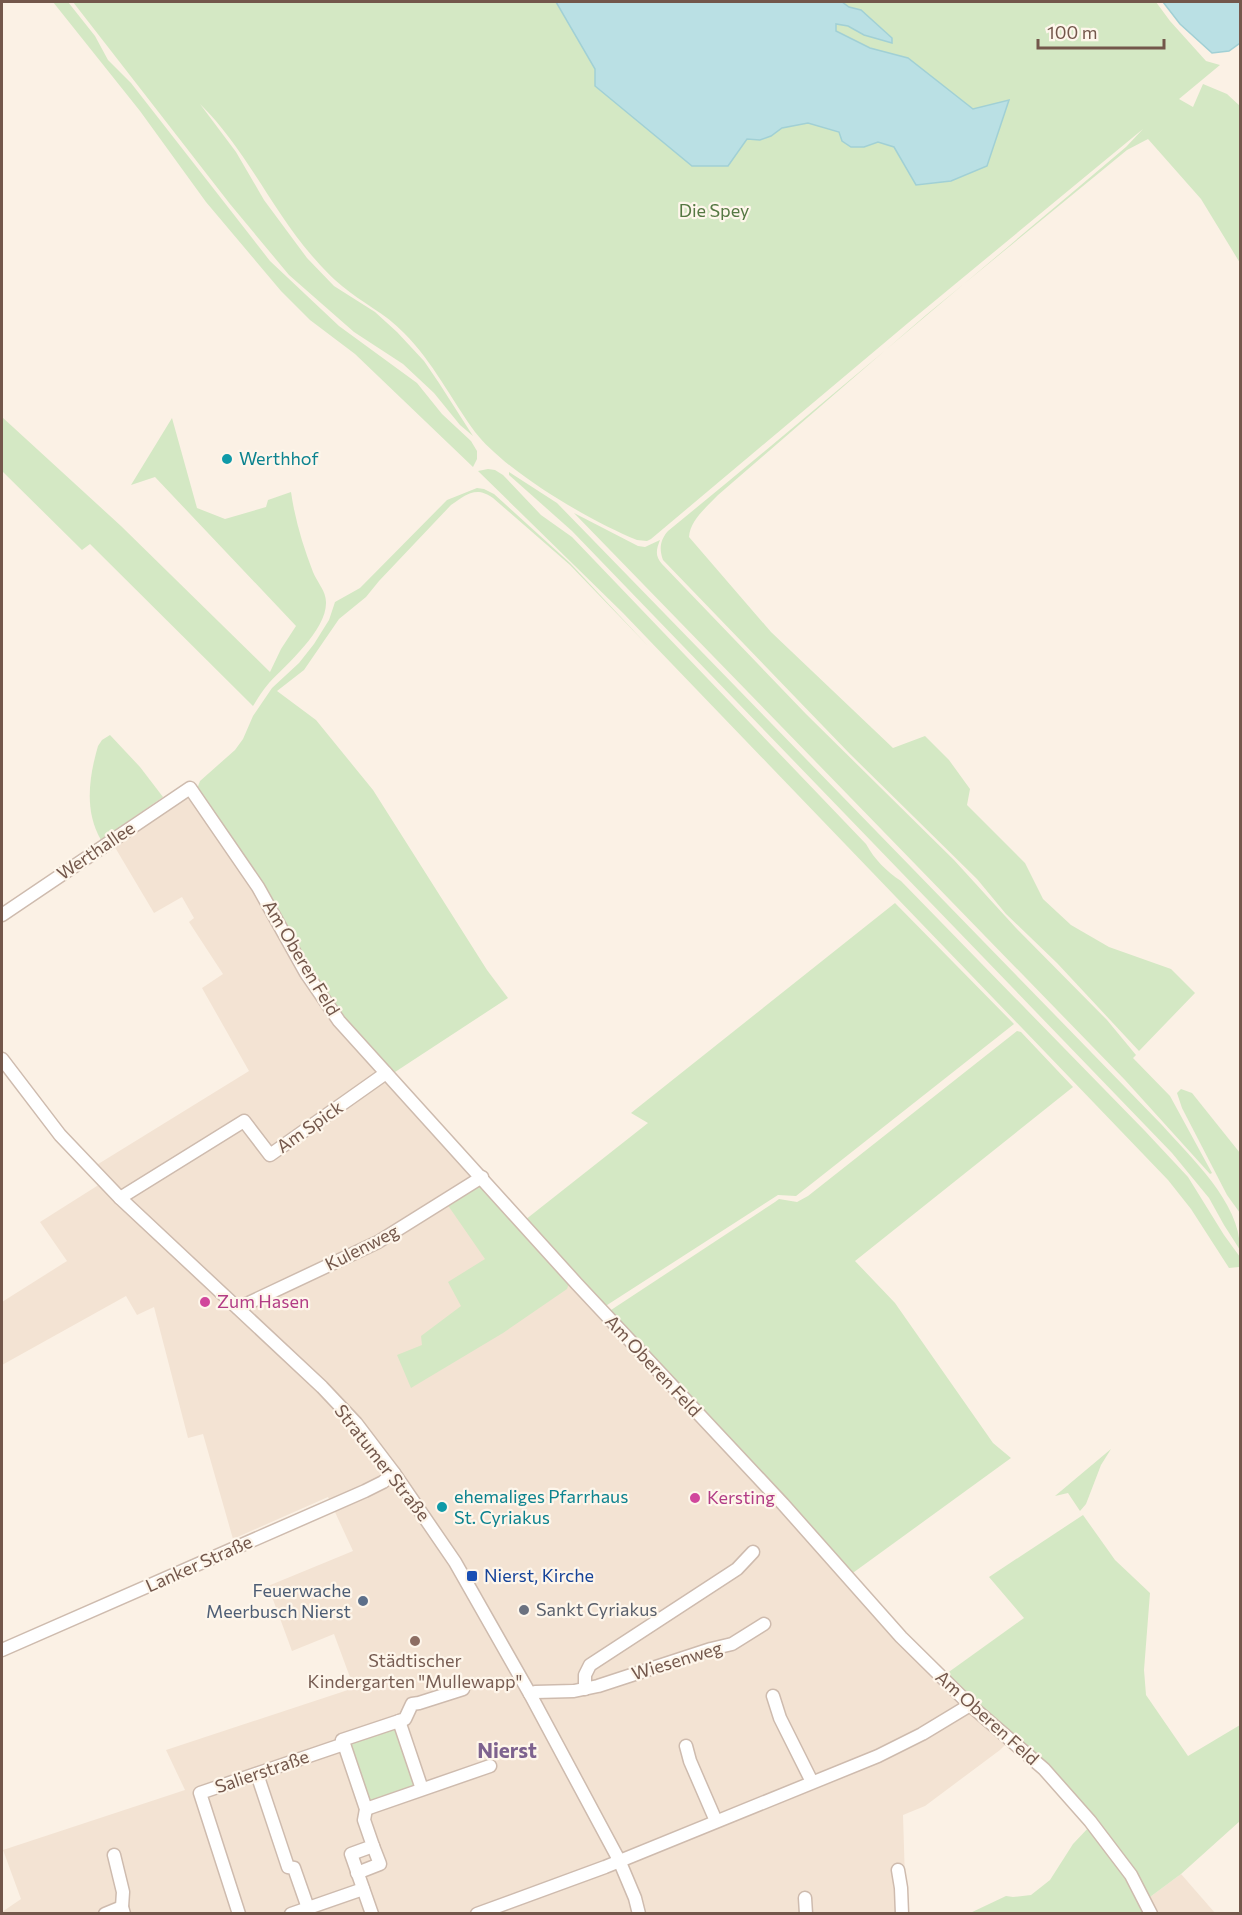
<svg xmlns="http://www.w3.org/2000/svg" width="1242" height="1915" font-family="Commissioner,sans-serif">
  <rect width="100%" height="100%" fill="#fbf1e5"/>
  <g fill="#f3e3d3">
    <polygon points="183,798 192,800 254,888 310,991 329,1019 479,1180 667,1389 1008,1742 1000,1750 925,1806 903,1815 906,1913 2,1913 2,1912 21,1899 3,1850 185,1790 166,1750 354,1688 334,1634 292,1651 268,1586 353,1551 328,1497 233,1539 203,1434 188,1438 154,1307 137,1315 126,1296 2,1365 2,1302 67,1261 40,1222 108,1179 95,1166 249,1071 202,988 223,974 189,922 194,918 182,897 154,913 113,844"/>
    <polygon points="1181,1874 1215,1913 1155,1913 1150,1897"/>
  </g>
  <g fill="#d4e8c4">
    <polygon points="53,2 68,2 95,36 108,60 131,83 270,261 339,326 417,383 442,414 471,441 477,451 477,459 473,467 355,354 310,320 281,291 206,202 140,111"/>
    <path d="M73,2H1156L1170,21L1206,61L1220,65L1179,99L1193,107L1203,84L1227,94L1240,106V263L1201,199L1148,139L1127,150L926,315L718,495C707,507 690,520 689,537L771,632L893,748L925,736L949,760L970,789L967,805L1025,863L1043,899L1071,925L1109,947L1171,969L1195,993L1139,1051L1057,963L1006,914L977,879L850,754L663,560C659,549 660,540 668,531C822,405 974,275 1126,147L1143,129L908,323L651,539L647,541L637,540C590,521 506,472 475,432C451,399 433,362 404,333C385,313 362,303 342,286C332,278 322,267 313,257C271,209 246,149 200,104L236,152L264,200L307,258L334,286L375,312L397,332L424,361L439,383L473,436L460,425L434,393L403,364L354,332L289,275L230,204Z"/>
    <path d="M2,417L121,526L270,672L281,649L296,626L155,477L131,485L172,418L197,508L225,519L266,507L268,500L291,492C295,520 303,546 313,572C317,582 326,591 326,602C327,630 287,664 269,683C263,690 258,698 253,706L90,544L82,550L2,471Z"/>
    <path d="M488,469L495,470L503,475L541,515L572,537L866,844C875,860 886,871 901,881L1145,1131L1188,1177L1224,1235L1240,1257L1239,1267L1229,1268L1191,1209L1168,1180L623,613L478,471Z"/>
    <path d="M509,472L557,503L1162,1125C1191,1158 1241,1203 1240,1250L1224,1225L1209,1198L1172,1153L572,531L509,475Z"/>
    <path d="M477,488L484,489L494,494L570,563L649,647L570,565L493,498C476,486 467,494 451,505L379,581L366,597L339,619L304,670L277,691L316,720L373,790L487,970L508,998L392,1074L328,1000L197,789L200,781L235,750L243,739L253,716L272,688L299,663L314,644L329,620L335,602L360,588L447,500Z"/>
    <path d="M574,513L638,546L645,547L660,540C656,550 655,556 662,564L806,714L954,860L1016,928L1107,1020L1136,1055L1133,1058L1170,1096L1212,1173L1210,1174L1125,1080Z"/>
    <path d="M110,735L140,767L163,797L101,840C84,811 89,777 98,746L102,740Z"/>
    <polygon points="895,903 1014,1024 796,1196 778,1195 604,1307 525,1220 648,1123 631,1113"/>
    <polygon points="1017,1031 1021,1032 1073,1087 855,1261 895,1303 993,1443 1011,1458 850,1575 608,1312 775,1202 779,1199 797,1202 808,1196"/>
    <polygon points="1181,1089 1192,1093 1240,1153 1240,1213 1227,1195 1182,1108 1177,1093"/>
    <polygon points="476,1186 482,1187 569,1283 567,1289 503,1333 411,1388 397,1355 422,1345 421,1336 461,1306 448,1282 485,1259 447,1204"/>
    <polygon points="1111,1449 1101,1465 1086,1504 1080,1511 1068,1493 1055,1496"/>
    <polygon points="1083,1515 1115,1560 1150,1593 1144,1670 1146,1695 1188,1756 1240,1725 1240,1821 1181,1874 1150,1897 1093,1819 946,1674 1024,1618 989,1577"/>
    <polygon points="397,1725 418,1787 369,1803 348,1741"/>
    <polygon points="1090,1826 1128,1878 1145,1914 968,1914 1006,1896 1013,1897 1031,1895 1050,1880 1073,1844"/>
  </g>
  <g fill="#bae0e4" stroke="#a1d0d5" stroke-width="1.5">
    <polygon points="556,2 842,2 849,7 861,10 892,38 892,43 864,35 848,26 836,24 836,31 870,48 908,58 973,109 1009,100 987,166 951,181 916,185 894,147 878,142 864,147 851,147 842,141 839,132 808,123 782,128 771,136 760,140 747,139 728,166 692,166 595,86 595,69"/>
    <polygon points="1163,2 1240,2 1240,43 1229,51 1212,53 1180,24"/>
  </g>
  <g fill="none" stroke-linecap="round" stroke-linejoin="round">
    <g stroke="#cebbae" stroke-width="15">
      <g id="minor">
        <polyline points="2,915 190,788 258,887 306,973 339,1021 577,1284 783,1504 901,1637 970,1705 1044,1769 1090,1821 1131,1875 1151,1914"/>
        <polyline points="2,1059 60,1135 120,1198 322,1387 356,1423 394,1473 455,1562 530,1694 619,1860 635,1898 639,1914"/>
        <polyline points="120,1198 244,1121 270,1155 386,1073"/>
        <polyline points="238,1308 378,1242 482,1177"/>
        <polyline points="2,1650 365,1491 383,1482 394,1473"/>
        <polyline points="585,1689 585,1675 590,1665 737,1569 753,1552"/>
        <polyline points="530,1694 535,1692 574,1691 598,1686 711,1649 732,1644 764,1624"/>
        <polyline points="773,1696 780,1718 812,1782"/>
        <polyline points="399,1721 405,1719 412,1704 419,1703 463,1689"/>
        <polyline points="344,1744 342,1740 399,1721 422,1789"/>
        <polyline points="686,1746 690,1761 716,1821"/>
        <polyline points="257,1774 288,1867 294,1868 308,1908"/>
        <polyline points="366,1809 490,1766"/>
        <polyline points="114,1855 123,1892 122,1907 124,1914"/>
        <polyline points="898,1870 901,1888 902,1914"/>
        <polyline points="357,1873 380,1864 373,1846"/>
        <polyline points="805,1898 806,1914"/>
        <polyline points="105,1914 122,1907"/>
        <polyline points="239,1914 200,1793 344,1744 366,1809 364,1820 373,1846 351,1854 372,1914"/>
        <polyline points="291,1914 363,1889"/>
        <polyline points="477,1914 605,1867 878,1756 922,1734 970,1705"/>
      </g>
    </g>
    <use href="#minor" stroke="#fff" stroke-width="12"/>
  </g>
  <g fill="#0f9aa8" stroke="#fef6eb" stroke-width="2">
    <circle cx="227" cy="459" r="6"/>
    <circle cx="442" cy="1507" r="6"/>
  </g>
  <g fill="#d1479c" stroke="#fef6eb" stroke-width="2">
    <circle cx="205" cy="1302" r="6"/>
    <circle cx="695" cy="1498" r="6"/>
  </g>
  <rect fill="#1a4fb4" stroke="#fef6eb" stroke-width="2" x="466" y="1570" width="12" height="12" rx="3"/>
  <circle fill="#5c6f8a" stroke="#fef6eb" stroke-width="2" cx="363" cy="1601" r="6"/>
  <circle fill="#6b7280" stroke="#fef6eb" stroke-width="2" cx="524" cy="1610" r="6"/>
  <circle fill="#8d6e63" stroke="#fef6eb" stroke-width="2" cx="415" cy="1641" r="6"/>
  <g text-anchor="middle" stroke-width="4.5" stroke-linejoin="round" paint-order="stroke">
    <g font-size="18" fill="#557843" stroke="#fef6eb">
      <text x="714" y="217">Die Spey</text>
    </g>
    <g font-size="18" fill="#0d838f" stroke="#fef6eb" text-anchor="start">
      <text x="239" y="465">Werthhof</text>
      <text x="454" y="1503">ehemaliges Pfarrhaus<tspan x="454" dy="21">St. Cyriakus</tspan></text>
    </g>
    <g font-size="18" fill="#73574b" stroke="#fef6eb">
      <text transform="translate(96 851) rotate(-34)" y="6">Werthallee</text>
      <text transform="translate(301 958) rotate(59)" y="6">Am Oberen Feld</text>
      <text transform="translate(310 1127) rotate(-35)" y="6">Am Spick</text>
      <text transform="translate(362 1248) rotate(-27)" y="6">Kulenweg</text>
      <text transform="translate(653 1366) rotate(47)" y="6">Am Oberen Feld</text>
      <text transform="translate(382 1463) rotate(52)" y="6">Stratumer Straße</text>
      <text transform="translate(199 1564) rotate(-24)" y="6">Lanker Straße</text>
      <text transform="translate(677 1661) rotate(-17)" y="6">Wiesenweg</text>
      <text transform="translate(987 1718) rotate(42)" y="6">Am Oberen Feld</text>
      <text transform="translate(262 1772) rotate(-19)" y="6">Salierstraße</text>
    </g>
    <g font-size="18" fill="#b23c85" stroke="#fef6eb" text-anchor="start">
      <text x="217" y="1308">Zum Hasen</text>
      <text x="707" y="1504">Kersting</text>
    </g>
    <g font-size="18" fill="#164399" stroke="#fef6eb" text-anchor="start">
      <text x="484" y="1582">Nierst, Kirche</text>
    </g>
    <g font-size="18" fill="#4e5e75" stroke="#fef6eb" text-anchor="end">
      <text x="351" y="1597">Feuerwache<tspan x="351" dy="21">Meerbusch Nierst</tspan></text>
    </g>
    <g font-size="18" fill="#5b616d" stroke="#fef6eb" text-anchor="start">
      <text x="536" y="1616">Sankt Cyriakus</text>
    </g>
    <g font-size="18" fill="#785e54" stroke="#fef6eb">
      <text x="415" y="1667">Städtischer<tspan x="415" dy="21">Kindergarten "Mullewapp"</tspan></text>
    </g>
    <g font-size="21" font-weight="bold" fill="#7e638f" stroke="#fef6eb">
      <text x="507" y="1758">Nierst</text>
    </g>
  </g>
  <rect width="1242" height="1915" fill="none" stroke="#73574b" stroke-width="6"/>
  <path d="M1038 39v9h126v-9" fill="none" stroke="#73574b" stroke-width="3"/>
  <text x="1047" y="39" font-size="18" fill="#73574b" stroke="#fef6eb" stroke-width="4.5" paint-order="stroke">100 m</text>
</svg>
